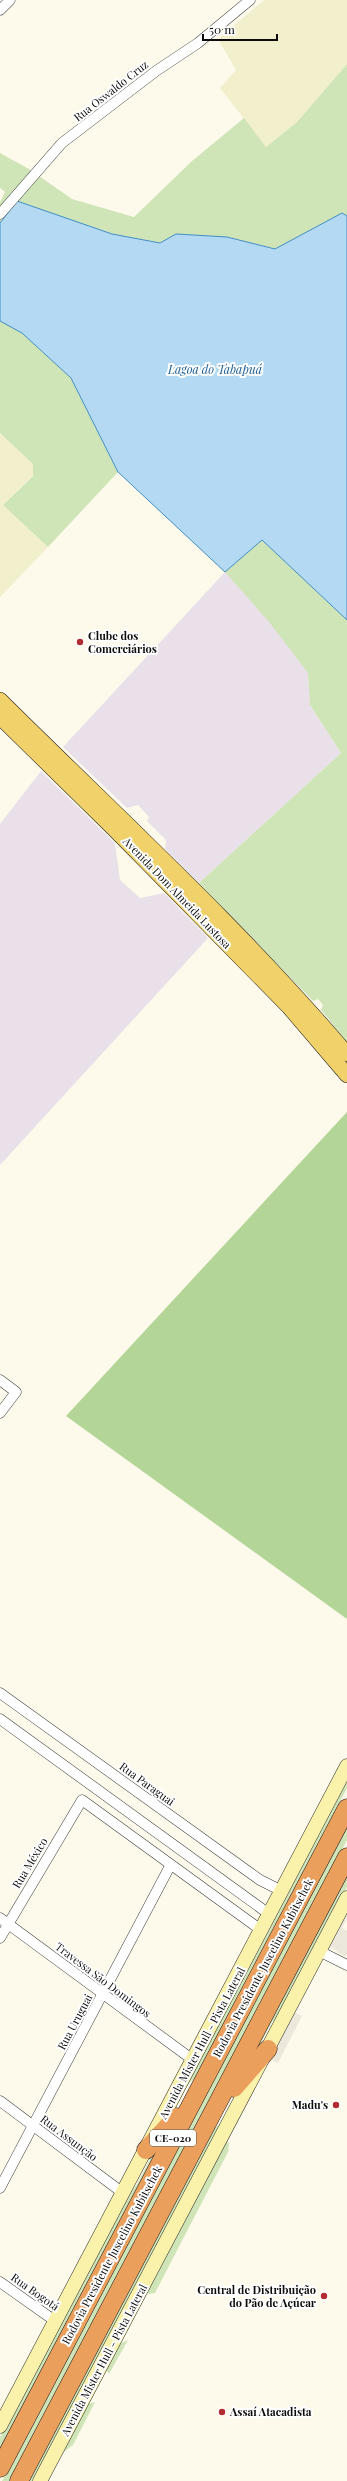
<svg xmlns="http://www.w3.org/2000/svg" width="347" height="2481" font-family="'Playfair Display',serif">
  <rect width="100%" height="100%" fill="#fefaeb"/>
  <g fill="#e9e0ea">
    <polygon points="225,572 270,622 308,673 310,705 341,753 199,883 165,849 166,840 147,821 149,817 138,805 127,808 63,747"/>
    <polygon points="41,771 115,843 120,880 140,898 164,893 208,938 0,1165 0,824"/>
  </g>
  <g fill="#f2efcd">
    <polygon points="264,0 347,0 347,64 297,122 266,147 220,88 236,70 218,39"/>
    <polygon points="0,433 33,464 33,475 3,505 48,547 0,597"/>
  </g>
  <g fill="#cfe5b8">
    <polygon points="347,64 347,216 342,213 275,249 227,237 176,234 160,243 112,234 17,201 0,223 0,202 5,192 0,188 0,153 29,169 72,199 134,217 192,161 244,118 266,147 297,122"/>
    <polygon points="0,321 22,333 71,378 118,472 48,547 3,505 33,476 33,464 0,433"/>
    <polygon points="262,540 347,620 347,1042 321,1010 323,1005 318,999 313,1001 199,883 341,753 310,705 308,673 269,622 225,572"/>
    <polygon points="347,1778 347,1788 195,2078 190,2082 169,2116"/>
    <polygon points="347,1824 347,1840 10,2481 2,2481"/>
    <polygon points="347,1876 347,1887 280,2014 272,2022 254,2056 252,2056"/>
    <polygon points="221,2123 35,2481 29,2481 213,2130"/>
    <polygon points="226,2141 229,2143 228,2152 155,2293 149,2294 147,2292"/>
    <polygon points="161,2143 0,2450 0,2437 121,2207 137,2184 158,2144"/>
    <polygon points="128,2340 109,2374 106,2369 119,2344"/>
    <polygon points="95,2402 73,2445 61,2454 88,2404"/>
  </g>
  <polygon fill="#b3d598" points="347,1112 347,1619 66,1416"/>
  <g fill="#ece8dc">
    <polygon points="347,1909 347,1918 342,1928 347,1931 347,1956 344,1956 329,1946"/>
    <polygon points="294,2012 302,2016 278,2063 270,2059"/>
  </g>
  <polygon fill="#b3daf2" stroke="#3f8dc4" points="17,201 112,234 160,243 176,234 227,237 275,249 342,213 347,216 347,620 262,540 225,572 118,472 71,378 22,333 0,321 0,223"/>
  <g fill="none" stroke-linecap="round" stroke-linejoin="round">
    <g stroke="#3f3f3f" stroke-width="11">
      <g id="street">
        <polyline points="0,10 10,0"/>
        <polyline points="0,214 62,143 156,71 198,43 250,0"/>
        <polyline points="0,1380 16,1392 0,1413"/>
        <polyline points="0,1693 260,1880 282,1891"/>
        <polyline points="0,1719 269,1914"/>
        <polyline points="0,1918 193,2060"/>
        <polyline points="0,1938 82,1800 261,1930"/>
        <polyline points="319,1951 347,1965"/>
        <polyline points="0,2101 123,2193"/>
        <polyline points="0,2188 170,1866"/>
        <polyline points="0,2282 55,2321"/>
      </g>
    </g>
    <g stroke="#2e2e2e" stroke-width="15">
      <g id="secondary">
        <polyline points="0,2426 347,1766"/>
        <polyline points="40,2481 347,1898"/>
      </g>
    </g>
    <g stroke="#1d1d1d" stroke-width="16">
      <g id="primary">
        <path d="M0,700C117,816 240,928 347,1054"/>
        <polyline points="0,717 114,829 289,1007 347,1075"/>
      </g>
    </g>
    <g stroke="#1d1d1d" stroke-width="19">
      <g id="highway">
        <polyline points="234,2088 268,2049"/>
        <polyline points="146,2150 176,2117"/>
        <polyline points="0,2468 347,1808"/>
        <polyline points="19,2481 347,1857"/>
      </g>
    </g>
    <use href="#street" stroke="#fff" stroke-width="10"/>
    <use href="#secondary" stroke="#faf2aa" stroke-width="14"/>
    <use href="#primary" stroke="#f0d16a" stroke-width="15"/>
    <use href="#highway" stroke="#eb9f5c" stroke-width="18"/>
  </g>
  <g fill="#b22d32" stroke="#fff" stroke-width="1.5">
    <circle cx="80" cy="642" r="4"/>
    <circle cx="336" cy="2105" r="4"/>
    <circle cx="324" cy="2296" r="4"/>
    <circle cx="222" cy="2412" r="4"/>
  </g>
  <g text-anchor="middle" stroke-width="4" stroke-linejoin="round" paint-order="stroke">
    <rect fill="#fff" stroke="#555" stroke-width="1" x="150" y="2130" width="46" height="16" rx="3"/>
    <g font-size="10" font-weight="bold" fill="#0c0c0c">
      <text x="173" y="2142">CE-020</text>
    </g>
    <g font-size="11" fill="#0c0c0c" stroke="#fff">
      <text transform="translate(111 91) rotate(-38)" y="4">Rua Oswaldo Cruz</text>
      <text transform="translate(177 893) rotate(46)" y="4">Avenida Dom Almeida Lustosa</text>
      <text transform="translate(147 1784) rotate(36)" y="4">Rua Paraguai</text>
      <text transform="translate(30 1863) rotate(-59)" y="4">Rua México</text>
      <text transform="translate(263 1968) rotate(-62)" y="4">Rodovia Presidente Juscelino Kubitschek</text>
      <text transform="translate(103 1980) rotate(37)" y="4">Travessa São Domingos</text>
      <text transform="translate(75 2022) rotate(-62)" y="4">Rua Uruguai</text>
      <text transform="translate(202 2043) rotate(-62)" y="4">Avenida Mister Hull - Pista Lateral</text>
      <text transform="translate(69 2138) rotate(37)" y="4">Rua Assunção</text>
      <text transform="translate(112 2255) rotate(-62)" y="4">Rodovia Presidente Juscelino Kubitschek</text>
      <text transform="translate(35 2292) rotate(35)" y="4">Rua Bogotá</text>
      <text transform="translate(104 2360) rotate(-62)" y="4">Avenida Mister Hull - Pista Lateral</text>
    </g>
    <g font-size="11" font-weight="bold" fill="#0c0c0c" stroke="#fff" text-anchor="start">
      <text x="88" y="640">Clube dos<tspan x="88" dy="13">Comerciários</tspan></text>
      <text x="328" y="2109" text-anchor="end">Madu's</text>
      <text x="316" y="2294" text-anchor="end">Central de Distribuição<tspan x="316" dy="13">do Pão de Açúcar</tspan></text>
      <text x="230" y="2416">Assaí Atacadista</text>
    </g>
    <g font-size="12" font-style="italic" fill="#1e5f94" stroke="#fff">
      <text x="215" y="374">Lagoa do Tabapuá</text>
    </g>
  </g>
  <path d="M203 34v6h74v-6" fill="none" stroke="#0c0c0c" stroke-width="2"/>
  <text x="209" y="34" font-size="12" fill="#0c0c0c" stroke="#ffffff" stroke-width="3" paint-order="stroke">50 m</text>
</svg>
